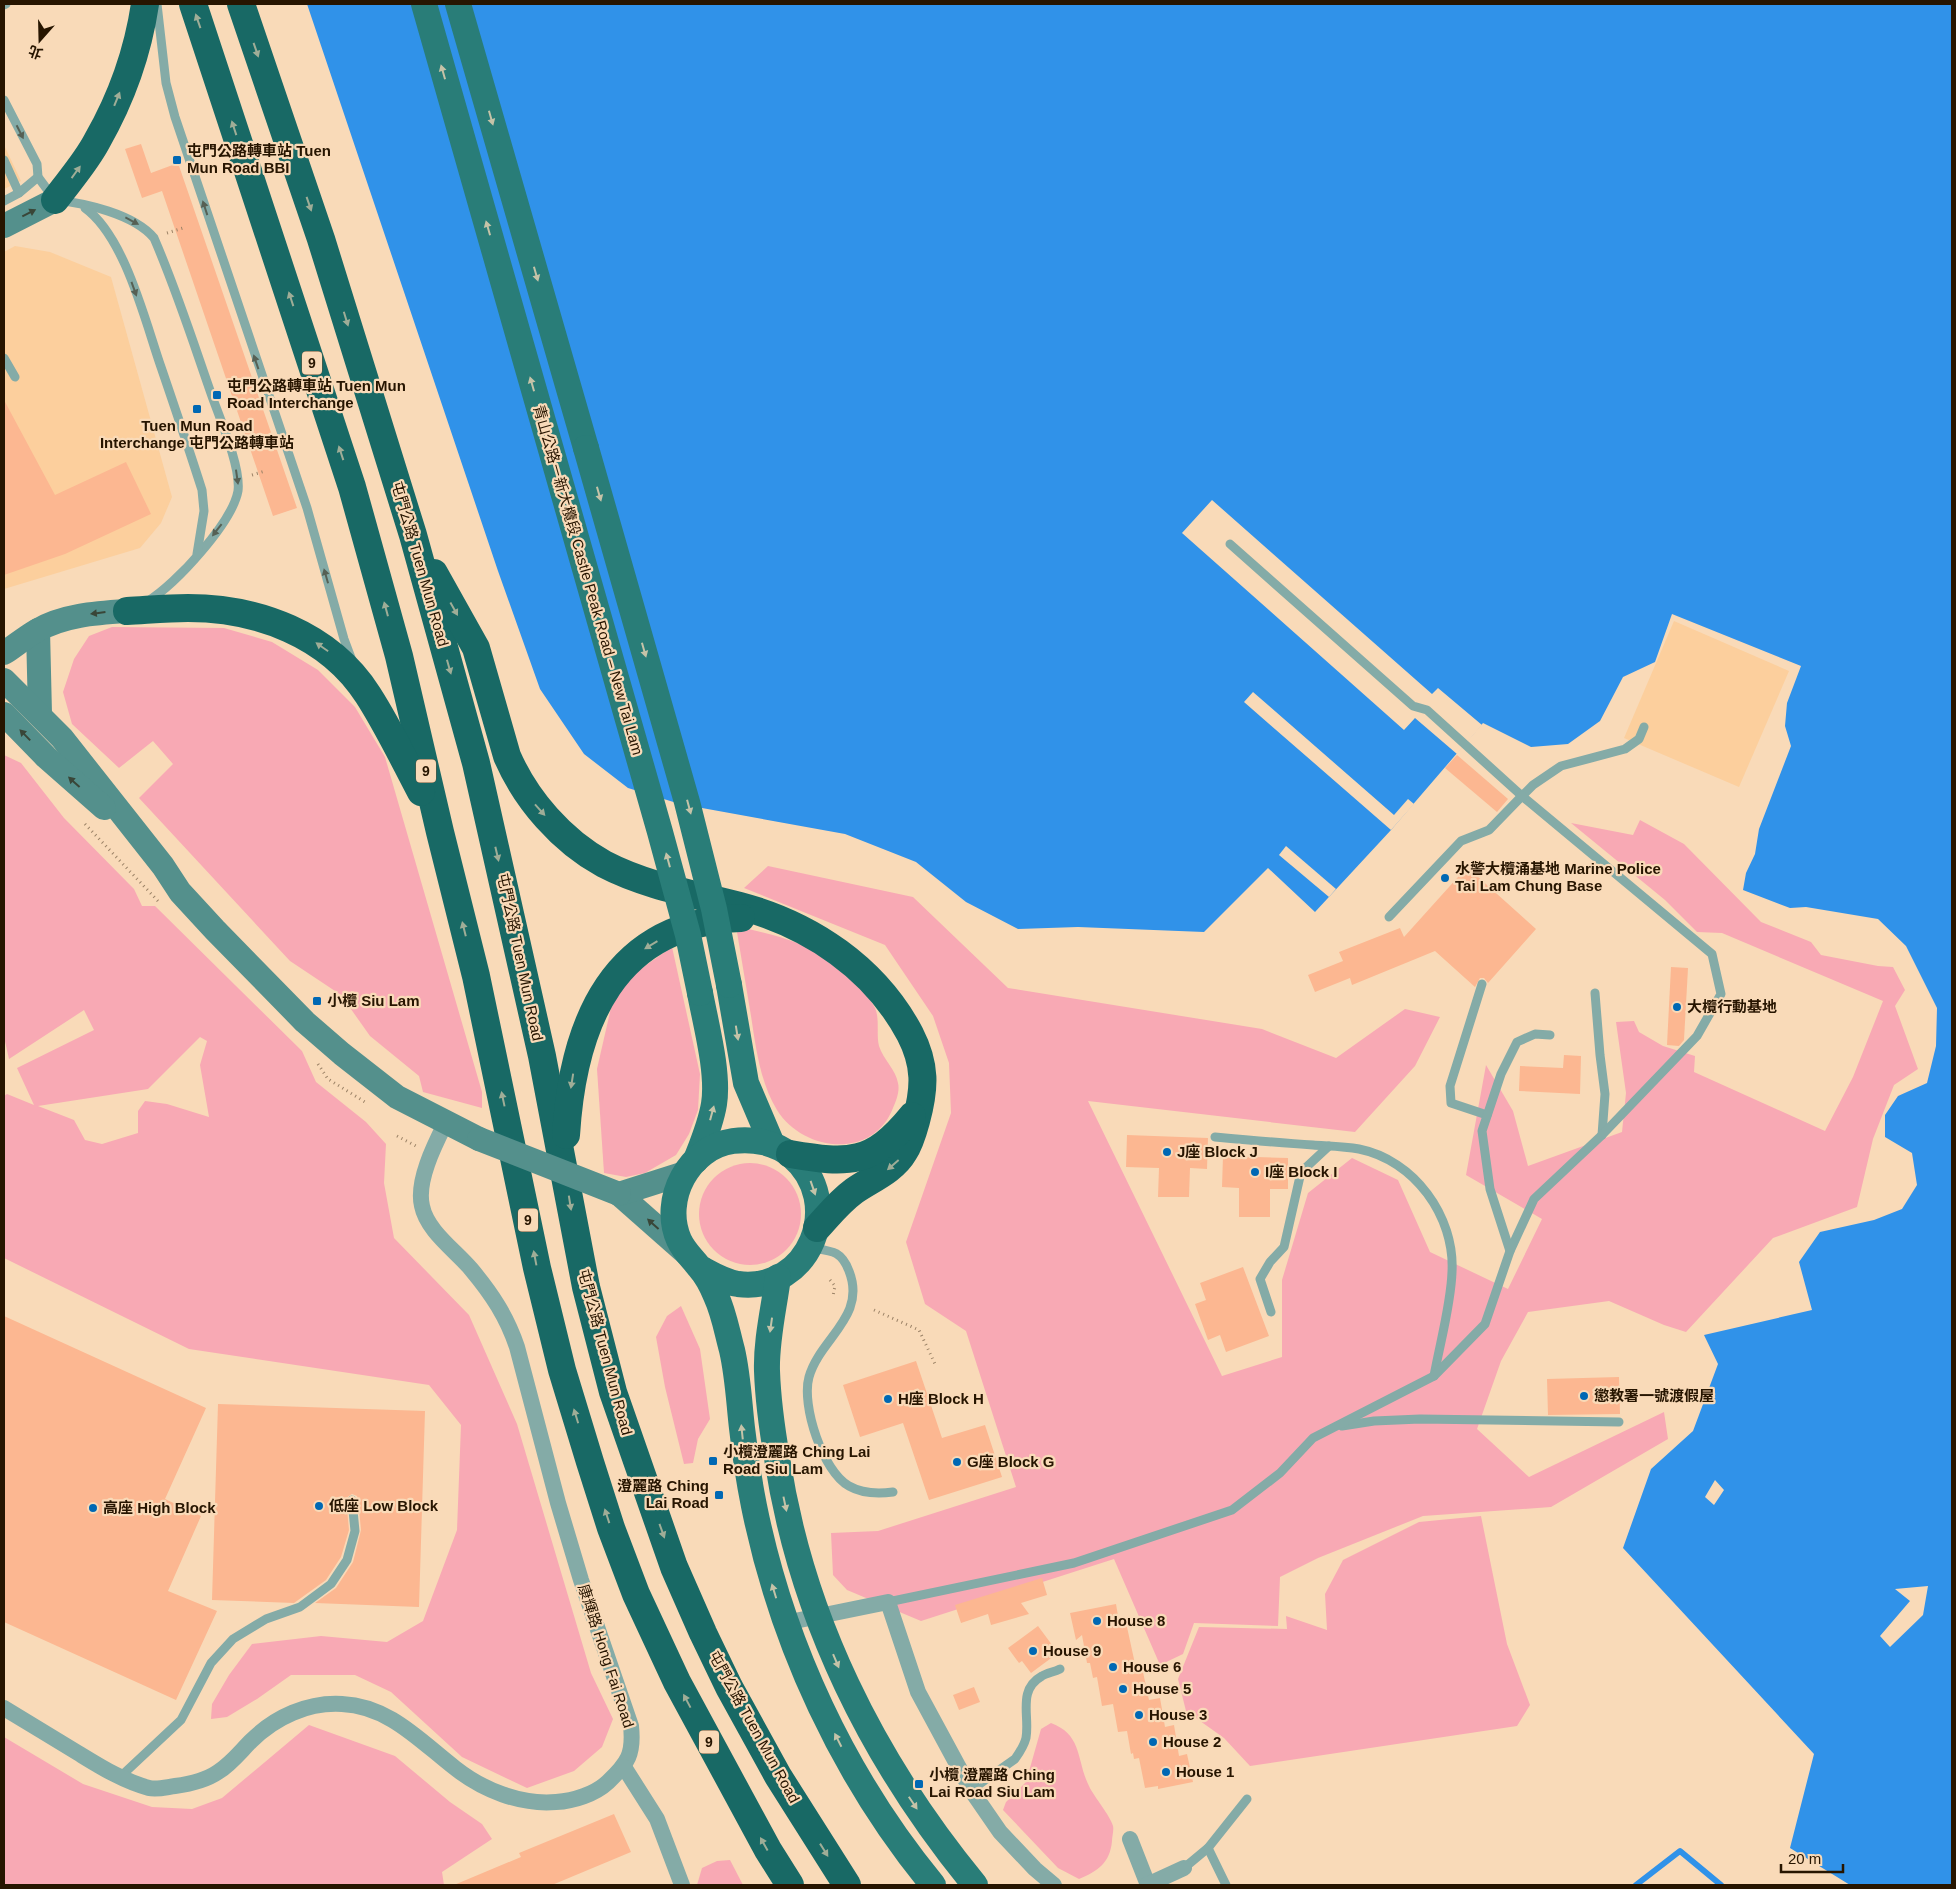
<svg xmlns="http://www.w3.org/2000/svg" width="1956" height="1889" font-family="Helvetica,'Noto Sans TC',sans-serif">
  <rect width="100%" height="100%" fill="#f9dab8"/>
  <g fill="#fccf9d">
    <polygon points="4,145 21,181 4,189"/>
    <polygon points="15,246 50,252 111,277 172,497 161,523 140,548 4,589 4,252"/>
    <polygon points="1674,621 1789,671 1739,787 1624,738"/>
  </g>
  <g fill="#f8a9b4" fill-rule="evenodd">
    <polygon points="112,627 224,628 272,642 318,670 355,707 385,757 482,1092 482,1108 423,1092 419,1076 370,1036 341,995 290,961 139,798 173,764 153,741 119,768 72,724 63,692 74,659 89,636"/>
    <path d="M4,755L21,763L64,818L134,889L142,906H155L302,1051L316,1082L366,1122L386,1144L384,1183L394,1238L469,1315L517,1424L591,1673L613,1719L602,1747L574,1771L527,1788L462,1757L391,1692L355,1675H291L257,1699L227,1717L211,1719L212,1704L229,1675L252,1644L321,1636L387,1642L423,1621L457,1530L461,1425L429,1385L189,1349L4,1258V1096L7,1094L34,1105L17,1068L94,1030L84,1010L9,1059L4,1037ZM200,1037L207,1041L200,1065L209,1117L167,1104L145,1101L138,1111V1133L102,1144L85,1140L74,1120L38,1106L148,1089Z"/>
    <polygon points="1640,820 1684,844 1761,922 1811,942 1821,955 1878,966 1893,967 1905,990 1895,1006 1918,1069 1894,1085 1873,1139 1857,1207 1773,1238 1686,1332 1664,1325 1609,1301 1528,1312 1501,1361 1477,1429 1529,1477 1664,1412 1668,1439 1551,1507 1423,1516 1318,1558 1280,1577 1278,1626 1194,1623 1183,1654 1160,1665 1114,1559 921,1621 847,1590 833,1575 831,1533 878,1531 1016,1487 966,1331 925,1304 906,1242 951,1113 949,1063 933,1016 885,945 744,888 768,866 913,897 1008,988 1262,1029 1336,1058 1405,1009 1440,1017 1415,1066 1355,1132 1088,1101 1222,1376 1282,1357 1282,1280 1308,1193 1352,1158 1398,1180 1430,1252 1508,1289 1542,1219 1466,1175 1486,1065 1513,1111 1528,1166 1622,1132 1626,1093 1616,1022 1634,1021 1639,1032 1663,1046 1695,1056 1694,1072 1825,1131 1853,1077 1883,1001 1722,933 1697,932 1665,900 1571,823 1633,835"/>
    <path d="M736,926C765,933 804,941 829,959C836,965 843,973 851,979C859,988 870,997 875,1008C880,1019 876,1034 879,1046C883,1059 896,1070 898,1083C900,1091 896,1101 893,1108C873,1160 803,1152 777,1110C760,1082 756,1048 751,1016C746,986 741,956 736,926Z"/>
    <polygon points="672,947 700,1074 698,1110 689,1134 676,1155 645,1173 626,1177 604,1173 597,1069 613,999 629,977"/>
    <circle cx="750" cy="1214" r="51"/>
    <polygon points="681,1306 700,1349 710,1419 698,1439 693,1463 684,1464 665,1387 656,1337 667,1316"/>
    <polygon points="1481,1516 1507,1644 1530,1705 1517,1726 1250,1766 1224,1738 1186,1711 1178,1679 1199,1627 1287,1629 1286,1616 1327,1630 1325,1594 1343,1560 1419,1522"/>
    <path d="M1051,1723C1083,1735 1076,1760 1089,1786C1094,1797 1110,1815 1113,1826C1114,1830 1112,1837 1112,1841C1110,1863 1098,1871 1079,1879L1058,1868L1003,1810L1006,1802L1026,1782L1041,1729Z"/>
    <polygon points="309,1725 395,1756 450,1802 482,1824 492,1839 442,1872 444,1885 4,1885 4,1737 83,1784 152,1807 192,1809 222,1798"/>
    <polygon points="730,1860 743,1885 697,1885 702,1868 717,1861"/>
  </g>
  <path fill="#3092e9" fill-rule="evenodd" d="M307,4H1952V1885H1850L1790,1848L1814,1754L1623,1548L1651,1469L1693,1431L1718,1364L1704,1335L1812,1310L1799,1262L1820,1232L1874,1220L1902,1209L1917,1185L1912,1153L1885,1137V1115L1898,1096L1927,1083L1936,1046L1937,1008L1906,946L1878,919L1806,907L1790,908L1743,890L1746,873L1755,854L1759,829L1791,746L1785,726L1787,703L1801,666L1672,614L1655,662L1623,677L1600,721L1568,744L1531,747L1483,723L1391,830L1315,912L1268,868L1204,932L1078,927L1018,929L966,902L916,862L845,834L680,804L628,788L584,754L540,689L498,571ZM1715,1480L1724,1490L1714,1505L1705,1497ZM1928,1586L1923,1615L1890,1647L1880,1636L1910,1601L1895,1589Z"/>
  <g fill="#f9dab8">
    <polygon points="1212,500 1432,694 1438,688 1482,725 1457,754 1415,718 1404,730 1182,533"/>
    <polygon points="1253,692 1394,815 1408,799 1414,804 1391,830 1244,702"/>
    <polygon points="1286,846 1336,889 1329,897 1279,855"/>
  </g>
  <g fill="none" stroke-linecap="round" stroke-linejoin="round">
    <polyline stroke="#3092e9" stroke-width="6" points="1636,1885 1680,1851 1721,1885"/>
  </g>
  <g fill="#fcb791">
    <polygon points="141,144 151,173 178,163 297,508 273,516 162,191 142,198 125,149"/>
    <polygon points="4,400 55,495 126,462 151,514 65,554 4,575"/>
    <polygon points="1457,755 1508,799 1497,812 1445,768"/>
    <polygon points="1467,867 1536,929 1488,983 1484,978 1480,978 1475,987 1435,951 1352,985 1350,978 1315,992 1308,975 1343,961 1339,952 1400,928 1404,937"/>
    <polygon points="1671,967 1688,968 1684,1040 1679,1046 1667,1045"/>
    <polygon points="1564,1055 1581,1056 1580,1094 1519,1091 1520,1066 1563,1068"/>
    <polygon points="1127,1135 1208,1138 1207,1169 1190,1168 1189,1197 1158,1197 1159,1168 1126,1167"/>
    <polygon points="1223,1156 1288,1158 1288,1189 1270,1189 1270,1217 1239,1217 1239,1188 1222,1187"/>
    <polygon points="1243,1267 1269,1336 1226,1352 1220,1335 1208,1340 1195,1304 1206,1300 1200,1283"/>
    <polygon points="4,1316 206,1408 165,1499 201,1516 168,1591 217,1611 176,1700 4,1622"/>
    <polygon points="916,1361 942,1438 985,1425 1002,1477 929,1500 903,1423 860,1437 843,1385"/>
    <polygon points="1619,1377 1620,1414 1548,1415 1547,1379"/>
    <polygon points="218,1404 425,1411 419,1607 315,1603 336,1588 353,1562 361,1530 358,1499 357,1496 352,1494 346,1498 349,1530 341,1557 326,1580 294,1603 212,1600"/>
    <polygon points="1042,1578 1047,1595 1021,1603 1029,1614 991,1625 988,1614 961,1623 955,1605"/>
    <polygon points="1116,1604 1120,1628 1127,1627 1137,1673 1143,1672 1149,1700 1160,1698 1165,1727 1174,1725 1179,1756 1187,1754 1193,1782 1158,1789 1158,1786 1145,1788 1139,1758 1134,1759 1133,1753 1131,1754 1127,1731 1118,1732 1113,1704 1102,1706 1097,1677 1093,1678 1090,1663 1087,1663 1082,1635 1076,1640 1070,1613"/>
    <polygon points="1038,1626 1058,1653 1031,1673 1022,1661 1019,1663 1008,1648"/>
    <polygon points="974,1687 980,1702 959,1710 953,1695"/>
    <polygon points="614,1814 631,1852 552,1885 454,1885 521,1857 519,1853"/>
  </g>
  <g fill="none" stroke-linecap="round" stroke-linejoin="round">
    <g stroke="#9b8266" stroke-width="3" stroke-dasharray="1 4" stroke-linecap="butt">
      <polyline points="167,233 183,228"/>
      <polyline points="252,475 265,471"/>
      <polyline points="85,824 158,901"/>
      <polyline points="318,1064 328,1079 365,1102"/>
      <polyline points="397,1136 416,1146"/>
      <polyline points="830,1280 835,1286 833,1296"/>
      <polyline points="874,1310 919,1330 936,1366"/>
    </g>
    <g stroke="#84aba7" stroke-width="9">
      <polyline points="157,4 166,83 175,117 307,508 344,639 353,663"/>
      <polyline points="4,5 6,4"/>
      <path d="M4,100L37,164L38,177L55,200C85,203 134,214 154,238C177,291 194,345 213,399C221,421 241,468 238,491C232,523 176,584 148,601"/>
      <polyline points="4,160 19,193"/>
      <polyline points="4,201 19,193 38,177"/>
      <path d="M85,208C125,237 145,321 161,367C175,408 189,449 202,490L204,511L197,554"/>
      <polyline points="4,358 15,377"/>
      <polyline points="1230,544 1413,706 1427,710 1522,796 1533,785 1561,766 1625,749 1639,739 1644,727"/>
      <polyline points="1482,984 1450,1086 1451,1103 1487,1115"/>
      <polyline points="1595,993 1600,1055 1605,1094 1602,1135"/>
      <path d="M1215,1137C1248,1140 1281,1143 1313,1145C1328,1146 1344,1146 1359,1149C1414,1160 1455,1216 1452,1272C1451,1304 1440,1343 1434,1376"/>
      <path d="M811,1248C831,1251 841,1250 849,1271C867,1317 820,1338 809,1377C801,1405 823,1472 849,1486C863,1494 878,1494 893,1492"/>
      <polyline points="1510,1251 1490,1189 1482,1131 1501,1074 1517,1042 1535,1034 1550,1035"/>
      <polyline points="1271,1312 1260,1279 1270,1262 1284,1247 1301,1172 1329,1146"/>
      <polyline points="1342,1426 1374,1421 1420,1419 1619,1422"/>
      <polyline points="888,1602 1074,1563 1232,1510 1280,1473 1313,1438 1434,1376 1485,1324 1510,1251 1534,1199 1602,1135 1697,1036 1721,994 1712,954 1522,796 1489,830 1461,841 1389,917"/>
      <polyline points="119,1778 181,1720 211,1663 233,1639 266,1619 300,1607 331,1584 347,1560 355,1531 352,1500"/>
      <path d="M971,1790L1015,1759C1020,1752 1024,1746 1026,1738C1030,1716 1017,1690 1042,1676C1047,1673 1054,1672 1060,1669"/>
      <polyline points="1208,1848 1226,1885"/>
      <polyline points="1184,1868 1208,1848 1247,1799"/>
    </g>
    <g stroke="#84aba7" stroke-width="16">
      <polyline points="785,1623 888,1602 918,1692 971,1790 1000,1832 1035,1869 1054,1885"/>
      <path d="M4,1708C29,1723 53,1738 78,1753C101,1767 123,1781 149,1788C157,1790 167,1787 175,1786C190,1784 205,1781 218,1772C231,1764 240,1752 251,1741C275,1717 308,1702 342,1704C389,1706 420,1741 455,1768C483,1790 520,1805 556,1802C574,1801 595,1794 608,1782C628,1763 634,1754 631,1726L581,1580L558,1503L517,1347C507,1317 492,1294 471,1269C455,1250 427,1231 422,1206C416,1181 435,1144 446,1122"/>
      <polyline points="624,1767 657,1819 682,1885"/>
      <polyline points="1130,1839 1148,1885"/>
      <polyline points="1147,1885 1184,1868"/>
    </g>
    <g stroke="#54908c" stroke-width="24">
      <polyline points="4,226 55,200"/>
      <polyline points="38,630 40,714"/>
      <path d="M4,653C15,646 24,638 36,631C63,615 96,613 127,611"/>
      <polyline points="4,680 62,738 163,866 180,892 215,930 305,1022 342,1054 397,1097 479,1139"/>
      <polyline points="4,714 46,757 104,808"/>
      <polyline points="619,1194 687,1254"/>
      <polyline points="619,1194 685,1173"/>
    </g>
    <g stroke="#297d78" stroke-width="26">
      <polyline points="458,4 586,448"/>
      <polyline points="729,985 746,1083 772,1144"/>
      <path d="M696,1160C703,1142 711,1123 714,1104C719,1073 706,1025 700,993"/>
      <path d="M702,1269C713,1275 725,1282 738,1284C810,1293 846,1202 792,1156C776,1143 754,1138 733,1141C689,1147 661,1199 679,1240C684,1251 692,1258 699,1267C706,1275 712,1286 716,1296C724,1313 727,1332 732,1350C738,1376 739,1402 742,1428C745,1455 749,1481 754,1506C782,1644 844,1777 933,1885"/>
      <path d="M778,1277C774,1308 766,1340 767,1371C768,1400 772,1429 777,1458C801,1617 873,1761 975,1885"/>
    </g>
    <g stroke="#186965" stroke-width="28">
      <polyline points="193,4 352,487 399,656 440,832 476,976 537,1268 562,1370 590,1462 611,1528 636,1594 677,1682 768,1850 790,1885"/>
      <polyline points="241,4 321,239 413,535 476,763 542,1056 586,1287 613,1392 674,1567 703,1633 729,1687 778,1776 847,1885"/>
      <path d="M55,200C69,181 86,162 97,141C121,99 138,51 145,4"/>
      <path d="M434,573L476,648L507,756C526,800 562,841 604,864C646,886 694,894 740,906C811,925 875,968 910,1034C926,1065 925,1088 916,1121C913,1132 910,1143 904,1152C893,1171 871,1179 854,1191C839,1202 829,1215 817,1228"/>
      <path d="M127,611C147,610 167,608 188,608C257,608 329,634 368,695C388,726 404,760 421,792"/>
      <path d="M566,1135C573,1023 613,923 741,918"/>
      <path d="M790,1154C849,1164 872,1165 912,1116"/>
    </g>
    <polyline stroke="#54908c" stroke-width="24" points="479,1139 619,1194"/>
    <g stroke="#297d78" stroke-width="26">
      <polyline points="424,4 660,832 688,935 700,993"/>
      <polyline points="586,448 687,802 714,909 729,985"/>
    </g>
  </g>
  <defs><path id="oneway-solid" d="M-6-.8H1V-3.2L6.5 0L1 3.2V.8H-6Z" transform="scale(1.25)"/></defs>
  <g fill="#9fad97">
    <use href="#oneway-solid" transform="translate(198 21) rotate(-109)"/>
    <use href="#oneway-solid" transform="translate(256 50) rotate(71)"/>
    <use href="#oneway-solid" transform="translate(117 99) rotate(-68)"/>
    <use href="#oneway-solid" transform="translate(234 128) rotate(-108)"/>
    <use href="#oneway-solid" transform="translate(76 172) rotate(-54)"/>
    <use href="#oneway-solid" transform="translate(309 204) rotate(71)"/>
    <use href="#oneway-solid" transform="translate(291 299) rotate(-108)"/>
    <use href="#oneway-solid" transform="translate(346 319) rotate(73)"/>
    <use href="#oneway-solid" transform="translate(341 453) rotate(-108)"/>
    <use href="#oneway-solid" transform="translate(386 609) rotate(-105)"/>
    <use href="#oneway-solid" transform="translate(454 609) rotate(61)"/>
    <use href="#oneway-solid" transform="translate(322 647) rotate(-145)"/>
    <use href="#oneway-solid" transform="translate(449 667) rotate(74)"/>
    <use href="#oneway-solid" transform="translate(540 810) rotate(48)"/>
    <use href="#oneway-solid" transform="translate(497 854) rotate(77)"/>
    <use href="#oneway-solid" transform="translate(464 929) rotate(-104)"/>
    <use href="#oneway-solid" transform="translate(651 945) rotate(149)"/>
    <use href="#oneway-solid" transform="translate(572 1081) rotate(99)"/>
    <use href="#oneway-solid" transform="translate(503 1099) rotate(-102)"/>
    <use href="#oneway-solid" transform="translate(893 1165) rotate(139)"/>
    <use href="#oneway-solid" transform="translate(570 1203) rotate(81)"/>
    <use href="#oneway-solid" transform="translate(535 1258) rotate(-101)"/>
    <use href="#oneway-solid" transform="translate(576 1416) rotate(-107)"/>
    <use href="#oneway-solid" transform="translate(607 1516) rotate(-108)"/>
    <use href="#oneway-solid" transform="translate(662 1531) rotate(70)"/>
    <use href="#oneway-solid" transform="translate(687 1701) rotate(-118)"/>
    <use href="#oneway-solid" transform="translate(764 1844) rotate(-119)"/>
    <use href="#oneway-solid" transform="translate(824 1850) rotate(58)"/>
  </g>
  <g fill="#c5c3a8">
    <use href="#oneway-solid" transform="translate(443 72) rotate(-106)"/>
    <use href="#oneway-solid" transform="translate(491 118) rotate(74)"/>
    <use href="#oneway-solid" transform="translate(488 228) rotate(-106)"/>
    <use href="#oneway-solid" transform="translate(536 274) rotate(74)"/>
    <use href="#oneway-solid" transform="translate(532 384) rotate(-106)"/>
    <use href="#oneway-solid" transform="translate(599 494) rotate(74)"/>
    <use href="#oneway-solid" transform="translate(644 650) rotate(74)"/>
    <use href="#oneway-solid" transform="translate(689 807) rotate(75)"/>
    <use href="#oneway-solid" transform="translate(668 860) rotate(-105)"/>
    <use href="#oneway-solid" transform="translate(737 1033) rotate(81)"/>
    <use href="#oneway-solid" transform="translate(712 1113) rotate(-75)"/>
    <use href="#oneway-solid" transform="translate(813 1188) rotate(71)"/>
    <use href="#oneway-solid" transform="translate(771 1325) rotate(98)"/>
    <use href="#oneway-solid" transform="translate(742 1432) rotate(-96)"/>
    <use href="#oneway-solid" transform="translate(785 1504) rotate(78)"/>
    <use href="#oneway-solid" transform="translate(774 1591) rotate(-107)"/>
    <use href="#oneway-solid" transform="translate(836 1661) rotate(67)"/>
    <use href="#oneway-solid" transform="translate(838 1740) rotate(-117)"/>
    <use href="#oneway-solid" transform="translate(913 1803) rotate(56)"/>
  </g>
  <g fill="#566054">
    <use href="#oneway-solid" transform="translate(20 132) rotate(63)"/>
    <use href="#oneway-solid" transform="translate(205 208) rotate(-108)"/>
    <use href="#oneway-solid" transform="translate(132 221) rotate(28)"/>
    <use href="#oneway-solid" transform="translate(134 289) rotate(70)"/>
    <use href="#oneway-solid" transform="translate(256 362) rotate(-109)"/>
    <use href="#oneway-solid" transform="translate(237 477) rotate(82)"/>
    <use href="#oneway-solid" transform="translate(217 530) rotate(128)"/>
    <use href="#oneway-solid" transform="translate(326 576) rotate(-106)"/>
  </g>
  <g fill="#394638">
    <use href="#oneway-solid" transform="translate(29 213) rotate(-27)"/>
    <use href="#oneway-solid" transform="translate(98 613) rotate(173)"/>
    <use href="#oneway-solid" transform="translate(25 735) rotate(-134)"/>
    <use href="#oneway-solid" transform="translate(74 782) rotate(-138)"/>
    <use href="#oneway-solid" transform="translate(653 1224) rotate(-138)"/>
  </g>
  <g fill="#0068b4" stroke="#f9dab8" stroke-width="2">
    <rect x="172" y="155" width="10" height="10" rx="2.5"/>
    <rect x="212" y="390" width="10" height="10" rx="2.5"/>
    <rect x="192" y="404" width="10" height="10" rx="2.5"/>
    <circle cx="1445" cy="878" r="5"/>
    <rect x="312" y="996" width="10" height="10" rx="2.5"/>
    <circle cx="1677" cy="1007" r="5"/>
    <circle cx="1167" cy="1152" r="5"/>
    <circle cx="1255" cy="1172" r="5"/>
    <circle cx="1584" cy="1396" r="5"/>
    <circle cx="888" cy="1399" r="5"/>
    <rect x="708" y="1456" width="10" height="10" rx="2.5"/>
    <circle cx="957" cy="1462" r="5"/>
    <rect x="714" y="1490" width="10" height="10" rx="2.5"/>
    <circle cx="319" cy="1506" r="5"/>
    <circle cx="93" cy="1508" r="5"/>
    <circle cx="1097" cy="1621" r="5"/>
    <circle cx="1033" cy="1651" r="5"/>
    <circle cx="1113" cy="1667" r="5"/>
    <circle cx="1123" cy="1689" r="5"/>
    <circle cx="1139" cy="1715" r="5"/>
    <circle cx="1153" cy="1742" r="5"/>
    <circle cx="1166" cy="1772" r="5"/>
    <rect x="914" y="1779" width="10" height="10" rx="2.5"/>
  </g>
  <g text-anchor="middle" stroke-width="4.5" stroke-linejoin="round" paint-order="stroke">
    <g fill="#f9dab8" stroke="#665037" stroke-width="1">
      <rect x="302" y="351.5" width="20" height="23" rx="4"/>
      <rect x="416" y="759.5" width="20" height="23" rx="4"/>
      <rect x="518" y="1208.5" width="20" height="23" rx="4"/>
      <rect x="699" y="1730.5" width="20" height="23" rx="4"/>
    </g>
    <g font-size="14" font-weight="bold" fill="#271500">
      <text x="312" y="368">9</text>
      <text x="426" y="776">9</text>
      <text x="528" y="1225">9</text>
      <text x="709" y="1747">9</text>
    </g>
    <g font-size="15" font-weight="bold" fill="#271500" stroke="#f9dab8" text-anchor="start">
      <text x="187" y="156">屯門公路轉車站 Tuen<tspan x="187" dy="17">Mun Road BBI</tspan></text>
      <text x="227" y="391">屯門公路轉車站 Tuen Mun<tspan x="227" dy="17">Road Interchange</tspan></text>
      <text x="197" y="431" text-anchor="middle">Tuen Mun Road<tspan x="197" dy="17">Interchange 屯門公路轉車站</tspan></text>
      <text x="1455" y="874">水警大欖涌基地 Marine Police<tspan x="1455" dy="17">Tai Lam Chung Base</tspan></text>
      <text x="327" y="1006">小欖 Siu Lam</text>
      <text x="1687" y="1012">大欖行動基地</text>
      <text x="1177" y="1157">J座 Block J</text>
      <text x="1265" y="1177">I座 Block I</text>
      <text x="1594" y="1401">懲教署一號渡假屋</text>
      <text x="898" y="1404">H座 Block H</text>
      <text x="723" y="1457">小欖澄麗路 Ching Lai<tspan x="723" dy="17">Road Siu Lam</tspan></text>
      <text x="967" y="1467">G座 Block G</text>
      <text x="709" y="1491" text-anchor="end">澄麗路 Ching<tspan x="709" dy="17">Lai Road</tspan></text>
      <text x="329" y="1511">低座 Low Block</text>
      <text x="103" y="1513">高座 High Block</text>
      <text x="1107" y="1626">House 8</text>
      <text x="1043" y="1656">House 9</text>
      <text x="1123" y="1672">House 6</text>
      <text x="1133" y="1694">House 5</text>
      <text x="1149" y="1720">House 3</text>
      <text x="1163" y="1747">House 2</text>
      <text x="1176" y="1777">House 1</text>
      <text x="929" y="1780">小欖 澄麗路 Ching<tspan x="929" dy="17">Lai Road Siu Lam</tspan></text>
    </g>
    <g font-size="15" fill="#271500" stroke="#f9dab8">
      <text transform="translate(420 564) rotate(74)" y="5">屯門公路 Tuen Mun Road</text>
      <text transform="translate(588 580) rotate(74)" y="5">青山公路－新大欖段 Castle Peak Road – New Tai Lam</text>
      <text transform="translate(520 957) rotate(78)" y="5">屯門公路 Tuen Mun Road</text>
      <text transform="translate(605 1352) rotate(75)" y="5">屯門公路 Tuen Mun Road</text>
      <text transform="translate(606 1656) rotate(72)" y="5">康輝路 Hong Fai Road</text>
      <text transform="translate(754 1727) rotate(61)" y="5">屯門公路 Tuen Mun Road</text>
    </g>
  </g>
  <rect width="1956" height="1889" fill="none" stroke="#271500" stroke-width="10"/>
  <g transform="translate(40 40) rotate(200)" stroke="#f9dab8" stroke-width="4" paint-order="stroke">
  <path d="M0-4L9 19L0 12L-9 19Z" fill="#271500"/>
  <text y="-8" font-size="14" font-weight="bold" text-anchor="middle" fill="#271500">北</text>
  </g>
  <path d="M1781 1864v8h62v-8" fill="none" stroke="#271500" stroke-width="2.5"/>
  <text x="1788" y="1864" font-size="15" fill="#271500" stroke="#f9dab8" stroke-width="4" paint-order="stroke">20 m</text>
</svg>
